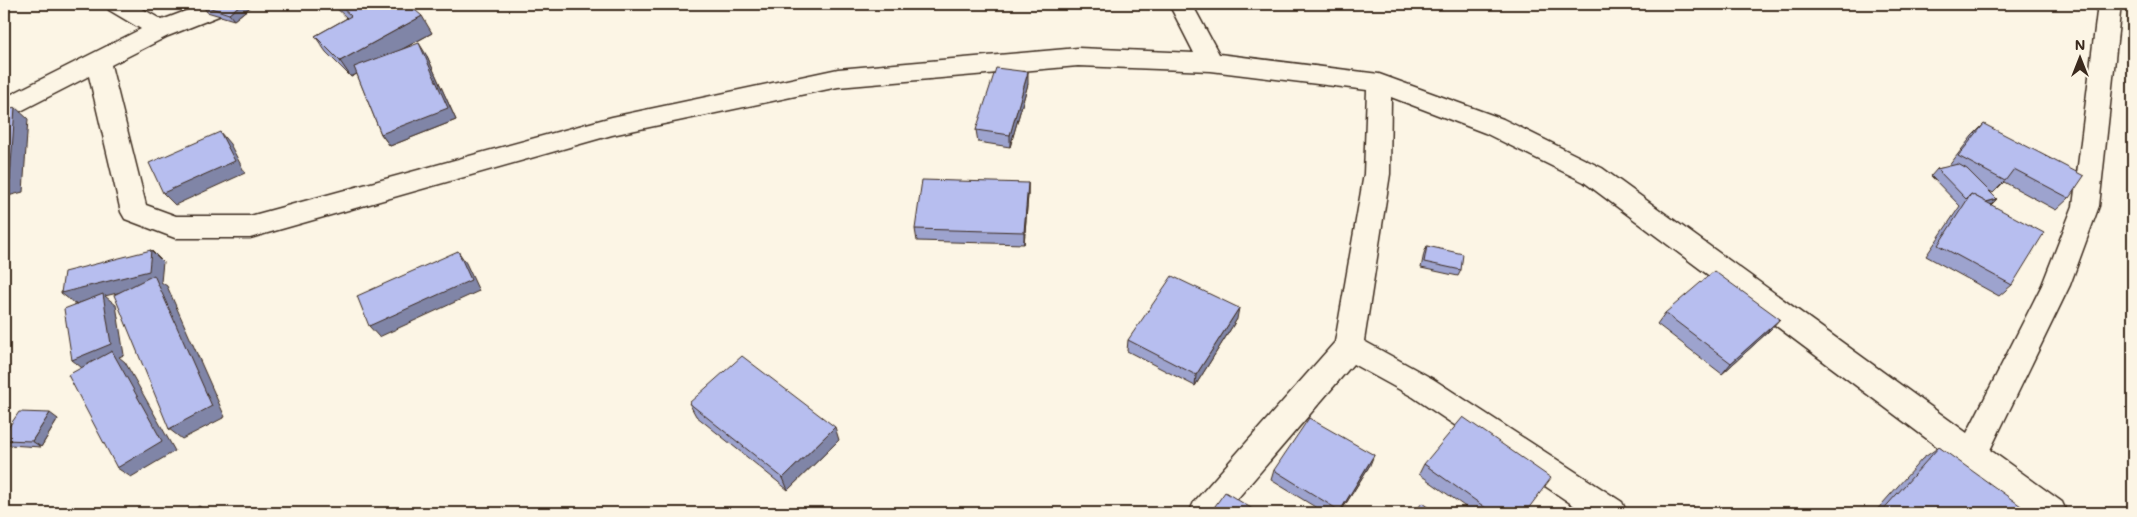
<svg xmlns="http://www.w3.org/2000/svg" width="2137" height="517" font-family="Mali,sans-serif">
  <rect width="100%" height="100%" fill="#fcf5e5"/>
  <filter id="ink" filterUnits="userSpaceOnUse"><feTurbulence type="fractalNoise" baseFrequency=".02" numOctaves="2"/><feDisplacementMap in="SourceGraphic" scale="10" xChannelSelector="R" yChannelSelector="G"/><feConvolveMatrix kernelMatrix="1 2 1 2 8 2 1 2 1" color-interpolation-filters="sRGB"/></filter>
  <g filter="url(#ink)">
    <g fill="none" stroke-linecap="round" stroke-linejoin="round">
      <g stroke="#3b2a1e" stroke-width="3">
        <polygon id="minor" points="106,4 134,4 162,20 204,4 238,4 234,10 168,36 111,65 146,205 176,216 250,216 612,117 838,69 1078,48 1194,53 1169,4 1192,4 1219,54 1379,74 1503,119 1602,168 1967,433 2042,285 2073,206 2098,4 2121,4 2099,206 2070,285 1990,450 2062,502 2067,513 2026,513 1584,182 1485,133 1391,97 1390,174 1364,341 1433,379 1622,502 1627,513 1585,513 1413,397 1353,364 1225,513 1189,513 1194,502 1335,342 1364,174 1367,90 1211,71 1078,66 838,87 612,135 250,238 175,238 125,219 121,212 89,76 13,115 4,118 4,98 141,29 109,10"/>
      </g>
      <use href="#minor" fill="#fcf5e5" fill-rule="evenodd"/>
    </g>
    <g fill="#9da3ce" stroke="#3b2a1e">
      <polygon points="254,4 234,20 207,12 202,5"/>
      <polygon points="332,4 408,4 432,33 399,51 427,56 456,120 390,146 381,134 357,74 351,77 326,52 315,36 347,18"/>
      <polygon points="1028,84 1010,147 978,142 976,130"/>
      <polygon points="1984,124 2069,198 2056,210 2004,182 1993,193 1988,190 1997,199 1991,205 2012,285 1999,296 1926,256 1960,206 1931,176 1937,169 1948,167 1972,136"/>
      <polygon points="1028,183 1028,195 1024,244 917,241 915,229"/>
      <polygon points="1427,246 1461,270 1458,276 1421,268 1424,253"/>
      <polygon points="1665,313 1770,330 1722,374 1657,324"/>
      <polygon points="1237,319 1195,386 1127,351 1128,340"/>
      <polygon points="689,403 839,440 788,490 696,416"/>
      <polygon points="58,419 41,447 9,445 4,442 4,434"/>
      <polygon points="1939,447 2015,513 1874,513 1922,459"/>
      <polygon points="1424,464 1525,513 1474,513 1419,474"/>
      <polygon points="1370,465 1340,513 1325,513 1271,480 1274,470"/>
    </g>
    <g fill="#8085a7" stroke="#3b2a1e">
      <polygon points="241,4 254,4 234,20 229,14"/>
      <polygon points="422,16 432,33 351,77 340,61"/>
      <polygon points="419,43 427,56 456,120 390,146 381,134"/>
      <polygon points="1028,72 1028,84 1010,147 1010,135"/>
      <polygon points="15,107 28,119 23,192 4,197 4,181"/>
      <polygon points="220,132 230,144 245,173 175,205 163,193"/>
      <polygon points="1028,183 1028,195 1024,244 1024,232"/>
      <polygon points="1997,199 1990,206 1976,205"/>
      <polygon points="151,250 163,262 161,282 167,286 225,417 182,439 169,429 158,283 105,296 116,305 124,355 119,357 125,362 175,451 131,477 117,468 86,371 72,360 103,297 75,304 61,293"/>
      <polygon points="458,251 466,263 479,291 379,337 369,326"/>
      <polygon points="1239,308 1237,319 1195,386 1196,375"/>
      <polygon points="1780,319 1770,330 1722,374 1731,363"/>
      <polygon points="50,413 58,419 41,447 32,441"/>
      <polygon points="835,427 839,440 788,490 783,478"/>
      <polygon points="1374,455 1370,465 1340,513 1339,513"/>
      <polygon points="199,506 210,513 202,513"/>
    </g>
    <g fill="#b7beef" stroke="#3b2a1e">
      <polygon points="203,4 241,4 229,14 202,5"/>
      <polygon points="338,4 408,4 422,16 340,61 315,36 351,16"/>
      <polygon points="419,43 448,108 381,134 354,67"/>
      <polygon points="996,68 1028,72 1010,135 976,130"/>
      <polygon points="15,107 10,180 4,181 4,110"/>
      <polygon points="1984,124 2084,176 2069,198 2014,169 2005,181 1958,156"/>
      <polygon points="220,132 235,161 163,193 149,163"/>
      <polygon points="1958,164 1967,169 1997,199 1986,202 1971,194 1966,199 1937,169"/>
      <polygon points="922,180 1028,183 1024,232 915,229"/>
      <polygon points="1971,194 2044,233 2012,285 1938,245"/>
      <polygon points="1427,246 1463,254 1461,270 1424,262"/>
      <polygon points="151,250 149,271 61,293 64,272"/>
      <polygon points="458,251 471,280 369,326 357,296"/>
      <polygon points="1714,271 1780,319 1731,363 1665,313"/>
      <polygon points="154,275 212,406 169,429 114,295"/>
      <polygon points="1172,276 1239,308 1196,375 1128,340"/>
      <polygon points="103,294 111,344 72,360 64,309"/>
      <polygon points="112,351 162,441 117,468 68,375"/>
      <polygon points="742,356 835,427 783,478 689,403"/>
      <polygon points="19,412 50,413 32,441 4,440 4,434"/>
      <polygon points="1463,417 1551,478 1525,513 1493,513 1424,464"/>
      <polygon points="1309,418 1374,455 1340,511 1274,470"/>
      <polygon points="1939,447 2021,506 2015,513 1880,513"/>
      <polygon points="1225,492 1259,513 1210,513"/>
      <polygon points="1422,503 1436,513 1414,513"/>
      <polygon points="199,506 202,513 186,513"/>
    </g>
  </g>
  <rect width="2137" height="517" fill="none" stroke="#fcf5e5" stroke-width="20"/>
  <rect x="10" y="10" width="2117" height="497" fill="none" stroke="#3b2a1e" stroke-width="2" filter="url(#ink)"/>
  <g transform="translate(2080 58)" stroke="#fcf5e5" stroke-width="4" paint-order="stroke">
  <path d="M0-4L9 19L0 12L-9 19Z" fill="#3b2a1e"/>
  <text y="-8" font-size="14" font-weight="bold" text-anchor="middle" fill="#3b2a1e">N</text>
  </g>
</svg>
